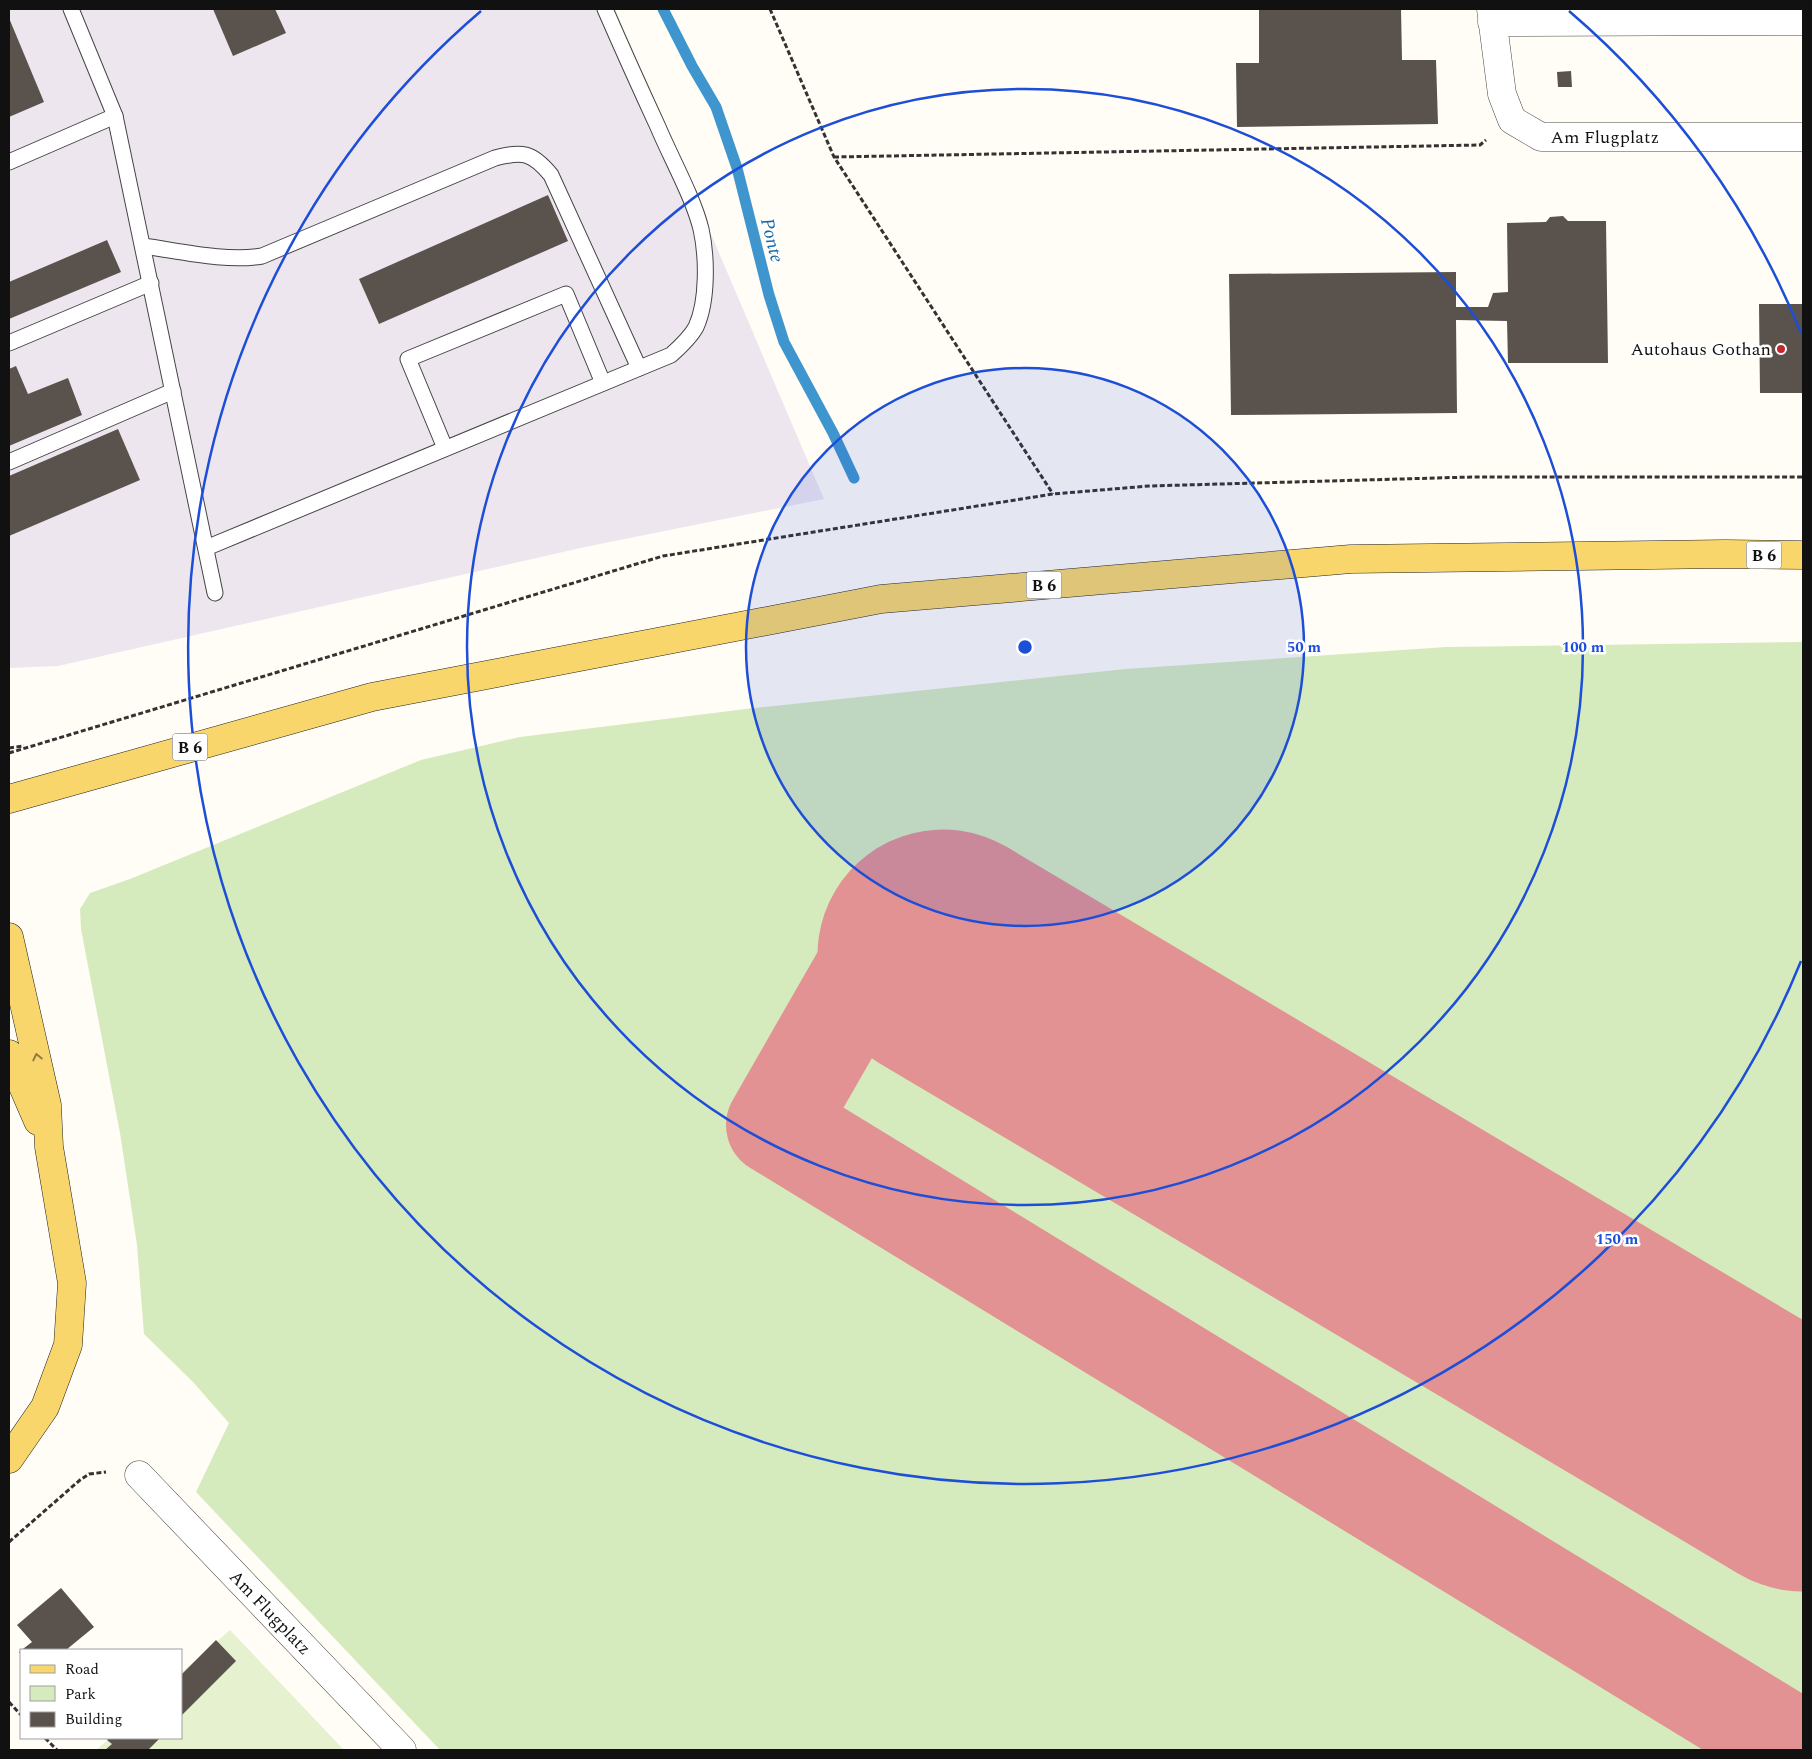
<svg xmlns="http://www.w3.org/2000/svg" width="1812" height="1759" font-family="Spectral,serif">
  <rect width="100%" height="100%" fill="#fffdf5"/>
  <polygon fill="#eee6ef" points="9,9 615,9 824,499 585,547 58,666 9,668"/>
  <polygon fill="#d5ebbd" points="1803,642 1803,1750 440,1750 196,1492 229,1423 193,1382 144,1334 137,1245 120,1133 81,929 80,909 90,893 130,879 421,760 520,737 754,708 1126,669 1446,647"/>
  <polygon fill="#e6f2cf" points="230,1630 344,1750 96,1750 110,1738 181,1738 181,1673"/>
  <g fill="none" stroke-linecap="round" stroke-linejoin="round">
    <polyline stroke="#3f96cf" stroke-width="11" points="663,9 692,66 716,107 737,168 769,295 784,342 833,433 854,478"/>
    <polyline stroke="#e29292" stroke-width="100" points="943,955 866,968 776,1125 1799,1750"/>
    <polyline stroke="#e29292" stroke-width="251" points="943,955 1803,1466"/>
  </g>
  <g fill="#5a524d">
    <polygon points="213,9 275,9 286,33 233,56"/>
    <polygon points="1259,9 1401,9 1402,60 1436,60 1438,124 1237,127 1236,63 1259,63"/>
    <polygon points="9,18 44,102 9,117"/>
    <polygon points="1571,71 1572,87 1558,87 1557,72"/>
    <polygon points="548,195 568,241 379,324 359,279"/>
    <polygon points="1563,216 1568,221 1606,221 1608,363 1508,363 1507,321 1456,320 1457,413 1231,415 1229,274 1456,272 1456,307 1488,307 1493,293 1508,292 1507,223 1546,222 1550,217"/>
    <polygon points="107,240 121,272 9,319 9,282"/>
    <polygon points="1759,304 1803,304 1803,393 1760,393"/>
    <polygon points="16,366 28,394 68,378 82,415 9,446 9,369"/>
    <polygon points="118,429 140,480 9,536 9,476"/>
    <polygon points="61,1588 94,1627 66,1650 21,1650 21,1655 19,1652 32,1642 17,1625"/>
    <polygon points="216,1640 236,1661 181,1716 181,1675"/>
    <polygon points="109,1738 160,1738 148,1750 105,1750 112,1744 107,1740"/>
  </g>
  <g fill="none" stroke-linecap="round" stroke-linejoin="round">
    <g stroke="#444" stroke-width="17">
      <g id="lane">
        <polyline points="71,9 115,116 215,593"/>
        <polyline points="9,162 115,116"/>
        <path d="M143,246C180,251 226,262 262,256L495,158C523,151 532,152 551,175L639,368"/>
        <polyline points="9,343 151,283"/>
        <polyline points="445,448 408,359 566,294 603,383"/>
        <polyline points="9,462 173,391"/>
        <path d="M206,548L671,355C680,347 690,338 696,327C708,301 707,256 701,229C693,197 671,158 658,127C640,88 622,48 605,9"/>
      </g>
    </g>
    <g stroke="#444" stroke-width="29">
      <g id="street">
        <path id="s1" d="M1491,9L1502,94L1512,120L1541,137H1803"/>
        <polyline points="1492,22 1803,21"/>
        <path id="s2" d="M139,1475L402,1750"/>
      </g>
    </g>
    <g stroke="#222" stroke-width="29">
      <g id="primary">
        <polyline points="9,799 372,697 881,599 1351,559 1725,554 1803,555"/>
        <polyline points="9,937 47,1105 49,1147 72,1283 68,1345 45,1407 9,1459"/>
        <polyline points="9,1054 38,1121"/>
      </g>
    </g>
    <g stroke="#333" stroke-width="3" stroke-dasharray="5 2.5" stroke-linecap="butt">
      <polyline points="770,9 834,157 1053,494"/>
      <polyline points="834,157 1480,145 1486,140"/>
      <polyline points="9,748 24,746"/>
      <polyline points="9,753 663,556 1053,494 1149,486 1472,477 1803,477"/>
      <polyline points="9,1542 80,1480 89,1474 106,1472"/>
      <polyline points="9,1702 21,1715"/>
      <polyline points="45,1738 57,1750"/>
    </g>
    <use href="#lane" stroke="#fff" stroke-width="15"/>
    <use href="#street" stroke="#fff" stroke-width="28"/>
    <use href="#primary" stroke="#f9d66b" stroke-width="28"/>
  </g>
  <defs><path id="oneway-chevron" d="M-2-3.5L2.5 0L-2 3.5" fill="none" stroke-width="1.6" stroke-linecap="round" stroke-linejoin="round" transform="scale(1.25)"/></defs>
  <use stroke="#917d42" href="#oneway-chevron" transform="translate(37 1057) rotate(-102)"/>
  <circle cx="1025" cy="647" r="279" fill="#1d4ed8" fill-opacity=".12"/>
  <g fill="none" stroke="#1d4ed8" stroke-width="2.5">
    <circle cx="1025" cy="647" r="279"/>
    <circle cx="1025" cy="647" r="558"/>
    <path d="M1801 961A837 837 0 1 1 481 11M1569 11A837 837 0 0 1 1801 333"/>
  </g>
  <circle fill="#c4262e" stroke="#fff" stroke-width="2" cx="1781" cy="349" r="5"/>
  <g text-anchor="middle" stroke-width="5" stroke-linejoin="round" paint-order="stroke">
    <g fill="#fff" stroke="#585858" stroke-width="1">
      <rect x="1746.5" y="541.5" width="35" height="27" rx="4"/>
      <rect x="1026.5" y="571.5" width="35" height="27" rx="4"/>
      <rect x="172.5" y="733.5" width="35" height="27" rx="4"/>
    </g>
    <g font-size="16" font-weight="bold" fill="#111">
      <text x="1764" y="561">B 6</text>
      <text x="1044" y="591">B 6</text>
      <text x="190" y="753">B 6</text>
    </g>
    <g font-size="18" fill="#111" stroke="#fff">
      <text dy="6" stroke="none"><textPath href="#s1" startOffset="211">Am Flugplatz</textPath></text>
      <text dy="6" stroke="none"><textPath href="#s2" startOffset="190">Am Flugplatz</textPath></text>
    </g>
    <g font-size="18" fill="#111" stroke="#fff" text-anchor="end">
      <text x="1771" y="355">Autohaus Gothan</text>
    </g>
    <g font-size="19" font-style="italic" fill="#1768a6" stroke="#fff">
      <text transform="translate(773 240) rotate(76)" y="7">Ponte</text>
    </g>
  </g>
  <circle cx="1025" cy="647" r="8" fill="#1d4ed8" stroke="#fff" stroke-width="2.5"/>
  <g font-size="15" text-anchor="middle" font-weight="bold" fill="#1d4ed8" stroke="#fff" stroke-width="5" stroke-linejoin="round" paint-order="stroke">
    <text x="1304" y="652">50 m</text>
    <text x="1583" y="652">100 m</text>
    <text x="1617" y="1244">150 m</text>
  </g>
  <rect width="1812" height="1759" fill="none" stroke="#111111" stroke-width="20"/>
  <rect x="20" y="1649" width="162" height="90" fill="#ffffff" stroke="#a0a0a0"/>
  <rect x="30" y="1665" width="25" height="8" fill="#f9d66b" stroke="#a0a0a0"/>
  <text x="65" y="1674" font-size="15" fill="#111111">Road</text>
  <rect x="30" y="1686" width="25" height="15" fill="#d5ebbd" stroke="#a0a0a0"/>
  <text x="65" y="1699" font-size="15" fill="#111111">Park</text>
  <rect x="30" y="1712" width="25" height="15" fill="#5a524d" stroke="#a0a0a0"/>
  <text x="65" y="1724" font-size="15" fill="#111111">Building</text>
</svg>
